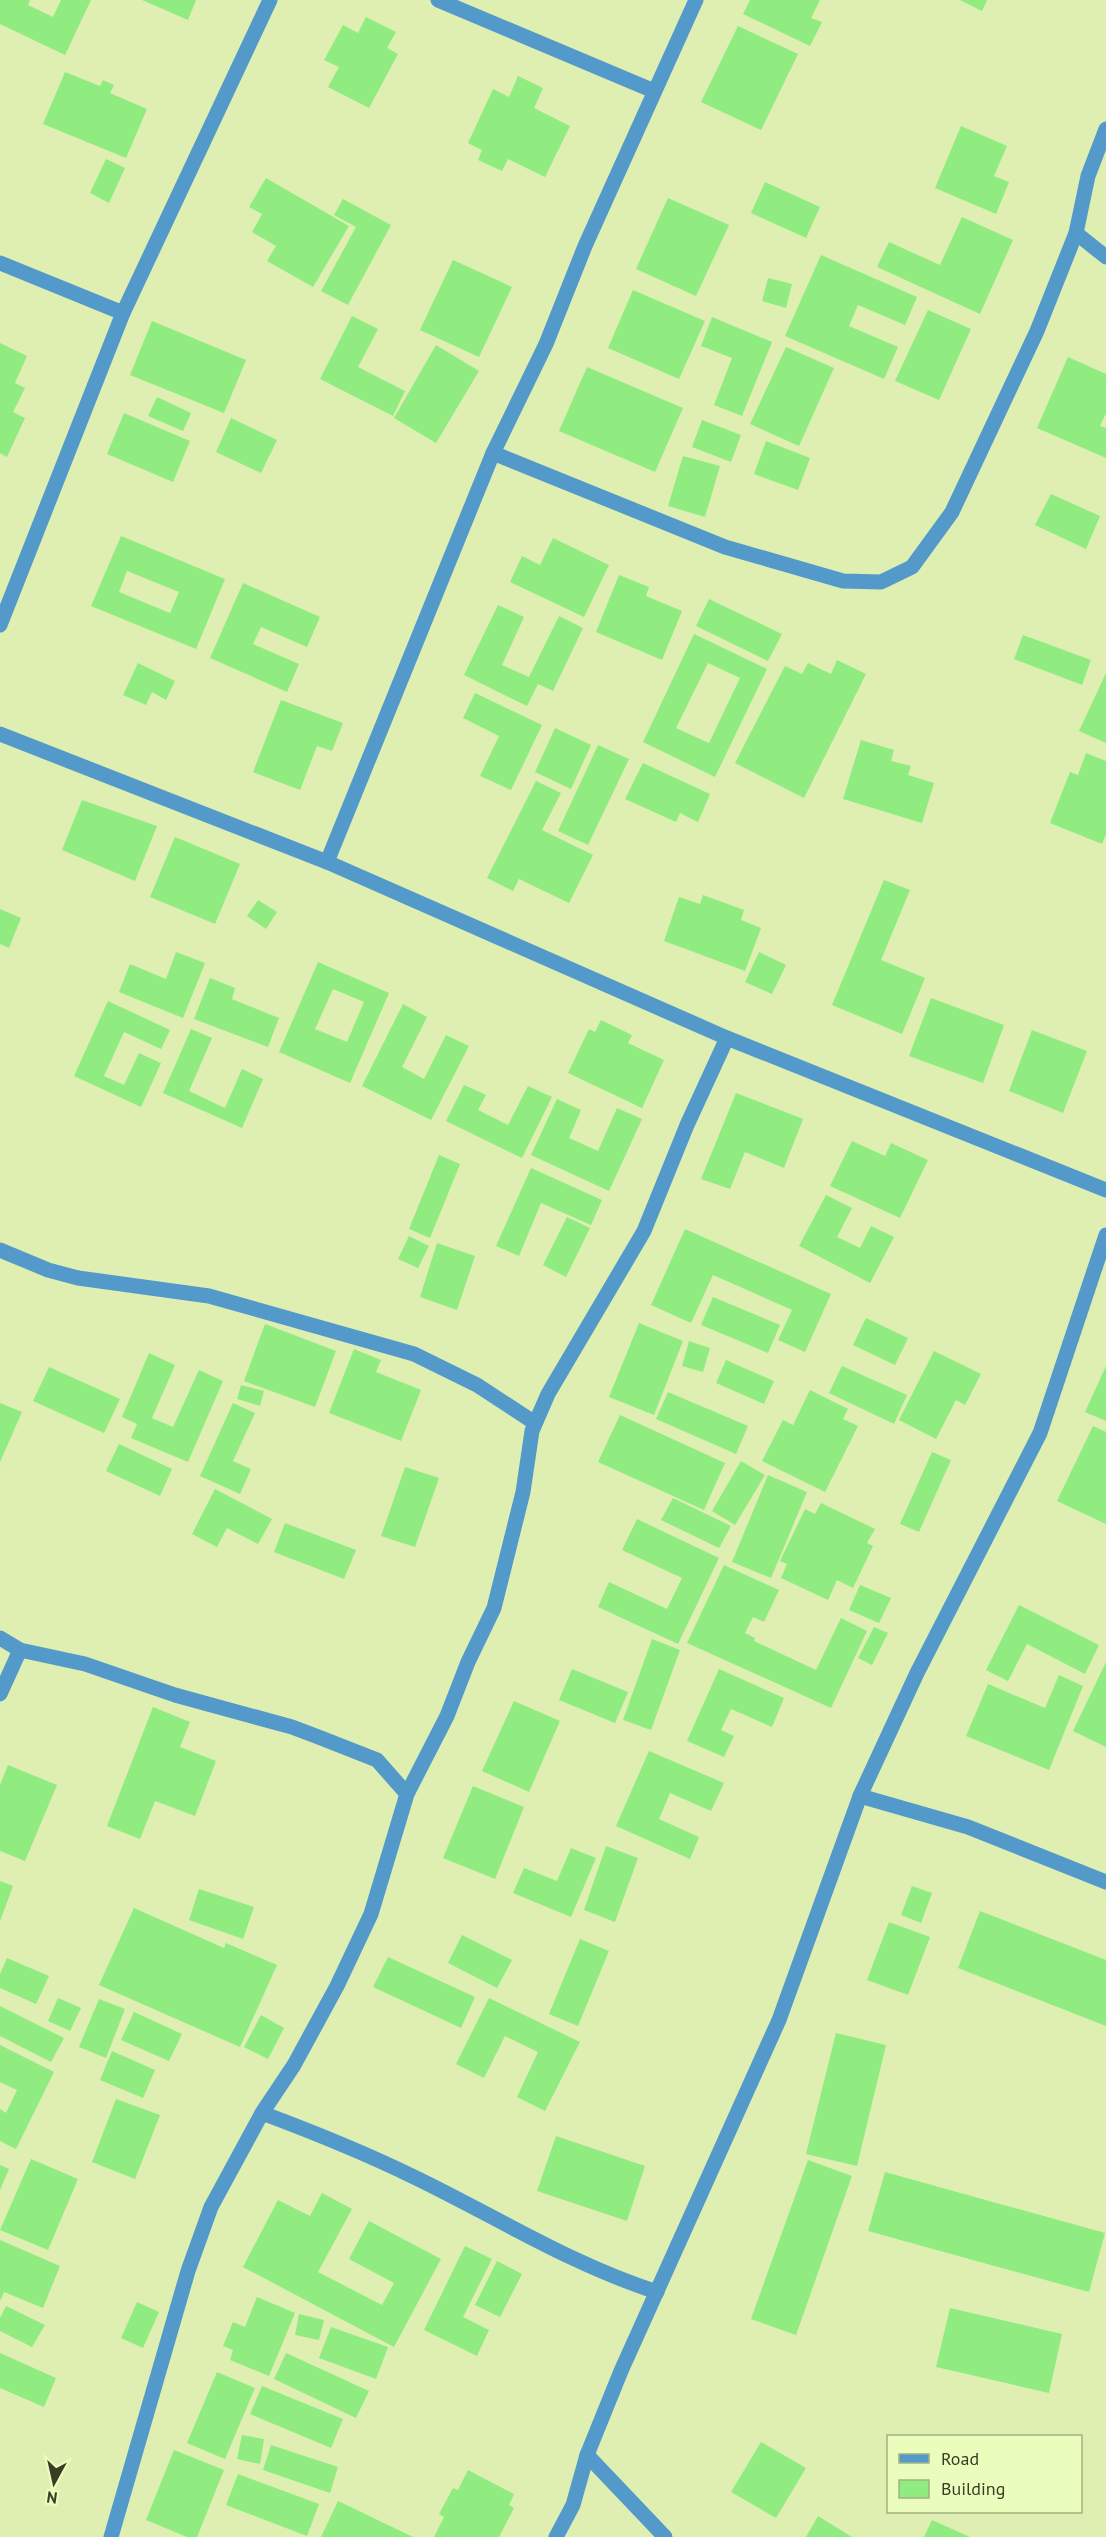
<svg xmlns="http://www.w3.org/2000/svg" width="1106" height="2537" font-family="'PT Sans',sans-serif">
  <rect width="100%" height="100%" fill="#deefb1"/>
  <g fill="#90ec80" fill-rule="evenodd">
    <polygon points="0,0 30,0 28,5 53,17 61,0 91,0 65,55 0,24"/>
    <polygon points="142,0 196,0 188,20"/>
    <polygon points="750,0 820,0 811,18 822,22 810,46 743,14"/>
    <polygon points="960,0 987,0 982,11"/>
    <polygon points="366,17 396,32 387,48 398,54 369,108 328,87 339,67 324,60 343,25 358,33"/>
    <polygon points="738,26 798,54 761,130 701,102"/>
    <polygon points="65,72 100,86 103,80 114,85 110,93 147,109 126,158 43,124"/>
    <polygon points="518,76 543,88 534,108 570,126 545,177 508,159 502,171 478,160 482,150 468,143 493,89 509,97"/>
    <polygon points="961,126 1007,146 994,176 1009,182 996,214 935,188"/>
    <polygon points="106,159 125,168 109,203 90,193"/>
    <polygon points="266,178 349,226 313,287 267,261 276,246 252,232 262,214 249,207"/>
    <polygon points="765,182 820,207 806,238 751,213"/>
    <polygon points="668,198 729,225 696,296 636,269"/>
    <polygon points="343,199 391,225 348,305 321,291 356,227 334,215"/>
    <polygon points="962,217 1013,240 980,314 877,267 889,242 940,265"/>
    <polygon points="821,255 917,297 905,325 858,305 849,326 898,347 884,379 785,336"/>
    <polygon points="453,260 512,287 479,357 420,330"/>
    <polygon points="768,278 792,284 786,308 762,301"/>
    <polygon points="633,290 705,321 679,379 608,348"/>
    <polygon points="928,310 971,329 939,400 895,381"/>
    <polygon points="352,316 378,329 358,367 405,391 393,416 320,379"/>
    <polygon points="712,317 772,342 742,416 714,405 732,358 701,346"/>
    <polygon points="152,321 246,360 224,413 130,375"/>
    <polygon points="0,343 27,356 15,383 25,388 13,412 25,418 7,457 0,453"/>
    <polygon points="436,345 479,371 436,443 394,418"/>
    <polygon points="786,347 834,368 799,446 750,424"/>
    <polygon points="1068,357 1106,374 1106,413 1100,426 1106,428 1106,458 1037,428"/>
    <polygon points="587,367 683,408 655,472 559,431"/>
    <polygon points="157,397 191,413 183,431 148,416"/>
    <polygon points="124,413 190,441 173,482 107,454"/>
    <polygon points="231,418 277,440 261,473 216,452"/>
    <polygon points="702,420 741,435 731,462 692,447"/>
    <polygon points="766,441 810,458 798,490 754,474"/>
    <polygon points="683,456 720,466 705,517 668,506"/>
    <polygon points="1051,494 1100,516 1086,549 1035,525"/>
    <path d="M121,536L225,579L196,649L91,606ZM127,571L179,592L170,613L119,592Z"/>
    <polygon points="553,538 609,565 584,617 510,582 522,556 540,565"/>
    <polygon points="619,575 649,587 646,596 682,611 662,660 596,632"/>
    <polygon points="243,583 320,617 307,647 261,627 253,644 299,664 287,692 210,658"/>
    <polygon points="709,599 782,634 768,661 696,626"/>
    <polygon points="498,605 524,617 502,665 529,677 559,616 583,628 553,691 538,684 527,706 464,675"/>
    <path d="M694,634L767,669L715,777L643,742ZM708,663L740,678L709,743L676,728Z"/>
    <polygon points="1023,635 1091,660 1082,685 1014,659"/>
    <polygon points="837,660 866,674 804,798 735,763 785,666 802,674 808,663 831,674"/>
    <polygon points="138,663 175,681 166,700 152,692 146,705 123,695"/>
    <polygon points="1106,673 1106,743 1079,731"/>
    <polygon points="475,693 542,725 511,790 480,776 499,736 463,718"/>
    <polygon points="281,700 343,723 332,751 317,746 300,790 253,772"/>
    <polygon points="555,728 591,745 571,789 535,772"/>
    <polygon points="861,740 894,750 891,761 911,766 908,775 934,783 922,823 843,799"/>
    <polygon points="598,745 629,759 588,845 558,831"/>
    <polygon points="1086,753 1106,761 1106,834 1102,844 1050,823 1070,772 1078,775"/>
    <polygon points="643,763 710,794 698,822 680,813 676,822 625,799"/>
    <polygon points="536,781 561,793 542,830 593,855 569,903 519,879 513,891 487,878"/>
    <polygon points="82,800 157,826 135,881 62,850"/>
    <polygon points="175,837 240,864 215,924 150,897"/>
    <polygon points="884,880 910,890 881,960 925,978 902,1034 832,1005"/>
    <polygon points="703,895 744,910 741,920 761,928 745,971 664,941 679,897 700,904"/>
    <polygon points="258,900 277,912 266,929 247,916"/>
    <polygon points="0,909 21,918 9,948 0,944"/>
    <polygon points="176,952 205,963 183,1018 119,992 130,964 166,979"/>
    <polygon points="759,952 786,965 772,994 745,982"/>
    <path d="M318,962L389,993L350,1083L279,1052ZM333,989L364,1002L347,1042L315,1029Z"/>
    <polygon points="210,978 235,988 232,999 279,1018 268,1047 194,1019"/>
    <polygon points="931,998 1004,1025 983,1083 909,1056"/>
    <polygon points="108,1001 170,1030 161,1049 124,1032 104,1076 124,1085 139,1053 161,1063 141,1107 74,1076"/>
    <polygon points="403,1004 427,1017 402,1067 424,1079 446,1035 469,1046 431,1120 362,1086"/>
    <polygon points="601,1020 632,1035 628,1043 664,1060 642,1108 568,1073 589,1029 595,1032"/>
    <polygon points="191,1029 212,1038 189,1091 225,1108 242,1069 263,1079 242,1128 163,1093"/>
    <polygon points="1032,1030 1087,1051 1063,1113 1009,1091"/>
    <polygon points="464,1085 486,1095 478,1110 508,1125 528,1086 552,1097 522,1158 446,1121"/>
    <polygon points="736,1093 803,1119 784,1168 745,1152 730,1189 701,1179"/>
    <polygon points="557,1099 581,1110 569,1138 598,1151 617,1108 642,1119 609,1191 531,1155"/>
    <polygon points="852,1141 885,1156 891,1143 928,1160 900,1218 830,1186"/>
    <polygon points="439,1155 460,1164 430,1238 409,1229"/>
    <polygon points="531,1168 602,1200 591,1225 541,1203 519,1256 496,1246"/>
    <polygon points="826,1195 852,1208 837,1237 860,1248 871,1226 894,1237 870,1283 799,1246"/>
    <polygon points="567,1217 590,1228 566,1277 543,1265"/>
    <polygon points="685,1229 831,1294 805,1352 778,1340 792,1310 713,1275 691,1323 651,1305"/>
    <polygon points="409,1236 429,1246 418,1268 398,1259"/>
    <polygon points="437,1243 475,1256 457,1310 420,1297"/>
    <polygon points="713,1297 780,1325 768,1353 701,1325"/>
    <polygon points="866,1318 908,1338 895,1365 853,1345"/>
    <polygon points="639,1323 683,1341 654,1415 609,1397"/>
    <polygon points="265,1324 336,1351 315,1407 244,1381"/>
    <polygon points="689,1341 710,1348 703,1372 682,1366"/>
    <polygon points="354,1349 381,1360 376,1372 421,1390 401,1441 329,1413"/>
    <polygon points="934,1351 981,1374 965,1405 956,1400 936,1439 899,1420"/>
    <polygon points="149,1353 175,1365 152,1418 173,1427 199,1370 223,1381 188,1462 131,1438 137,1424 122,1417"/>
    <polygon points="726,1360 774,1381 764,1404 716,1383"/>
    <polygon points="842,1366 907,1395 894,1424 829,1393"/>
    <polygon points="1106,1366 1106,1421 1085,1412"/>
    <polygon points="49,1367 120,1399 104,1433 33,1401"/>
    <polygon points="241,1385 264,1391 260,1406 237,1399"/>
    <polygon points="810,1390 848,1409 843,1419 858,1426 825,1492 762,1461 783,1420 793,1425"/>
    <polygon points="668,1392 748,1426 736,1454 656,1419"/>
    <polygon points="0,1403 22,1412 0,1462"/>
    <polygon points="233,1403 255,1413 233,1461 251,1469 240,1494 200,1476"/>
    <polygon points="620,1415 725,1463 704,1510 598,1462"/>
    <polygon points="1093,1426 1106,1432 1106,1524 1057,1501"/>
    <polygon points="119,1444 172,1469 160,1496 106,1471"/>
    <polygon points="932,1452 951,1460 919,1532 900,1524"/>
    <polygon points="741,1461 765,1475 735,1525 712,1511"/>
    <polygon points="405,1467 439,1478 415,1547 381,1536"/>
    <polygon points="768,1475 807,1492 771,1578 732,1562"/>
    <polygon points="215,1489 272,1519 258,1544 227,1528 217,1547 192,1534"/>
    <polygon points="673,1498 731,1526 719,1548 661,1520"/>
    <polygon points="821,1503 875,1529 867,1543 873,1546 853,1588 837,1580 828,1600 781,1578 787,1564 780,1561 805,1509 815,1514"/>
    <polygon points="637,1519 719,1558 678,1644 598,1607 609,1582 667,1609 682,1578 622,1550"/>
    <polygon points="285,1523 356,1550 344,1579 274,1552"/>
    <polygon points="724,1565 779,1590 764,1622 753,1617 745,1633 755,1638 754,1641 816,1670 841,1618 867,1631 831,1708 687,1643"/>
    <polygon points="860,1585 891,1598 879,1623 849,1610"/>
    <polygon points="1019,1605 1099,1645 1085,1674 1027,1644 1008,1681 986,1670"/>
    <polygon points="874,1627 888,1633 872,1665 858,1658"/>
    <polygon points="652,1639 680,1650 651,1730 623,1720"/>
    <polygon points="1106,1662 1106,1747 1073,1731"/>
    <polygon points="572,1669 628,1692 615,1723 559,1700"/>
    <polygon points="719,1669 784,1698 772,1727 731,1709 721,1730 734,1736 724,1757 687,1741"/>
    <polygon points="1059,1675 1083,1686 1049,1770 966,1736 988,1684 1045,1708"/>
    <polygon points="514,1701 560,1721 529,1792 482,1771"/>
    <polygon points="153,1707 190,1722 180,1747 216,1761 195,1816 155,1801 140,1839 107,1826"/>
    <polygon points="649,1751 724,1783 711,1811 670,1793 659,1819 699,1837 690,1859 616,1826"/>
    <polygon points="8,1765 57,1785 25,1861 0,1851 0,1785"/>
    <polygon points="473,1786 524,1807 495,1879 443,1858"/>
    <polygon points="606,1846 638,1858 615,1922 584,1910"/>
    <polygon points="571,1848 596,1858 571,1917 513,1893 524,1868 557,1881"/>
    <polygon points="0,1881 13,1886 0,1921"/>
    <polygon points="912,1886 932,1893 921,1923 901,1915"/>
    <polygon points="199,1889 254,1907 243,1939 189,1920"/>
    <polygon points="134,1908 224,1948 226,1943 277,1965 240,2047 99,1985"/>
    <polygon points="980,1911 1106,1960 1106,2026 958,1968"/>
    <polygon points="889,1922 930,1937 908,1995 867,1980"/>
    <polygon points="462,1935 512,1960 497,1988 448,1963"/>
    <polygon points="580,1939 609,1951 578,2026 549,2014"/>
    <polygon points="388,1957 475,1997 461,2028 373,1987"/>
    <polygon points="7,1958 49,1976 36,2004 0,1988 0,1974"/>
    <polygon points="58,1998 81,2008 70,2031 48,2021"/>
    <polygon points="489,1998 580,2042 545,2111 517,2097 538,2052 505,2036 484,2078 456,2064"/>
    <polygon points="99,1999 125,2009 106,2058 79,2047"/>
    <polygon points="0,2006 64,2038 51,2062 0,2036"/>
    <polygon points="134,2012 182,2034 169,2061 121,2040"/>
    <polygon points="261,2015 284,2028 268,2059 244,2047"/>
    <polygon points="836,2033 886,2045 857,2166 806,2154"/>
    <polygon points="0,2045 54,2072 16,2149 0,2141 0,2109 6,2113 17,2090 0,2082"/>
    <polygon points="112,2051 155,2070 143,2098 100,2080"/>
    <polygon points="116,2099 160,2115 135,2179 92,2162"/>
    <polygon points="556,2136 645,2166 627,2221 537,2191"/>
    <polygon points="31,2159 78,2179 48,2250 0,2230"/>
    <polygon points="808,2160 852,2176 796,2335 751,2319"/>
    <polygon points="0,2165 9,2169 0,2190"/>
    <polygon points="885,2172 1105,2233 1089,2292 868,2231"/>
    <polygon points="322,2193 352,2209 318,2272 382,2305 394,2283 349,2259 369,2221 441,2259 394,2347 243,2267 278,2200 310,2216"/>
    <polygon points="0,2240 60,2266 43,2308 4,2292 0,2301"/>
    <polygon points="465,2246 492,2259 463,2317 489,2330 477,2356 424,2330"/>
    <polygon points="497,2261 522,2274 500,2317 475,2305"/>
    <polygon points="257,2297 295,2313 269,2376 230,2360 233,2350 223,2346 233,2322 245,2327"/>
    <polygon points="137,2302 159,2312 143,2348 121,2338"/>
    <polygon points="6,2306 45,2325 32,2347 0,2331 0,2318"/>
    <polygon points="950,2308 1062,2334 1049,2393 936,2367"/>
    <polygon points="299,2314 324,2320 319,2340 295,2335"/>
    <polygon points="331,2327 388,2347 376,2379 319,2358"/>
    <polygon points="0,2353 56,2378 44,2407 0,2388"/>
    <polygon points="286,2353 369,2391 356,2418 274,2379"/>
    <polygon points="217,2372 255,2388 225,2459 187,2443"/>
    <polygon points="262,2386 343,2419 331,2448 250,2414"/>
    <polygon points="242,2435 264,2439 260,2464 237,2459"/>
    <polygon points="761,2442 806,2468 776,2518 731,2492"/>
    <polygon points="271,2445 338,2467 330,2493 263,2470"/>
    <polygon points="174,2450 224,2470 197,2537 187,2537 146,2520"/>
    <polygon points="468,2470 514,2494 509,2505 514,2508 499,2537 434,2537 444,2517 439,2514 453,2488 458,2490"/>
    <polygon points="238,2474 319,2504 307,2536 226,2505"/>
    <polygon points="338,2501 413,2537 321,2537"/>
    <polygon points="818,2516 852,2537 806,2537"/>
    <polygon points="932,2520 970,2537 924,2537"/>
  </g>
  <g fill="none" stroke-linecap="round" stroke-linejoin="round">
    <g stroke="#539acb" stroke-width="15">
      <polyline points="438,0 654,91"/>
      <polyline points="1106,129 1088,176 1076,233 1106,257"/>
      <polyline points="0,263 123,313"/>
      <polyline points="493,453 725,547 843,581 881,582 912,567 952,512 1037,331 1076,233"/>
      <polyline points="0,625 123,313 270,0"/>
      <polyline points="0,734 327,862 727,1038 1106,1190"/>
      <polyline points="327,862 493,453 546,344 585,246 696,0"/>
      <polyline points="0,1250 48,1270 78,1278 209,1296 414,1354 477,1385 535,1423"/>
      <polyline points="0,1638 20,1650 85,1664 175,1695 292,1727 321,1738 377,1760 407,1794"/>
      <polyline points="0,1694 20,1650"/>
      <polyline points="860,1796 968,1827 1106,1882"/>
      <path d="M262,2113C313,2132 365,2153 414,2177C497,2217 568,2263 657,2292"/>
      <polyline points="587,2455 665,2537"/>
      <polyline points="111,2537 188,2271 211,2207 262,2113 294,2065 337,1986 371,1914 407,1794 447,1716 468,1662 494,1608 523,1492 532,1431 548,1394 644,1231 687,1125 727,1038"/>
      <polyline points="556,2537 573,2505 587,2455 621,2371 779,2020 860,1796 917,1673 1040,1433 1106,1235"/>
    </g>
  </g>
  <rect x="887" y="2435" width="195" height="78" fill="#ebfdbd" stroke="#a3b180" stroke-width="1.5"/>
  <rect x="899" y="2454" width="30" height="9" fill="#539acb" stroke="#a3b180" stroke-width="1.5"/>
  <text x="941" y="2465" font-size="18" fill="#383e25">Road</text>
  <rect x="899" y="2480" width="30" height="18" fill="#90ec80" stroke="#a3b180" stroke-width="1.5"/>
  <text x="941" y="2495" font-size="18" fill="#383e25">Building</text>
  <g transform="translate(54 2483) rotate(188)" stroke="#ebfdbd" stroke-width="4.5" paint-order="stroke">
  <path d="M0-4.5L10 22L0 15L-10 22Z" fill="#383e25"/>
  <text y="-9" font-size="16" font-weight="bold" text-anchor="middle" fill="#383e25">N</text>
  </g>
</svg>
